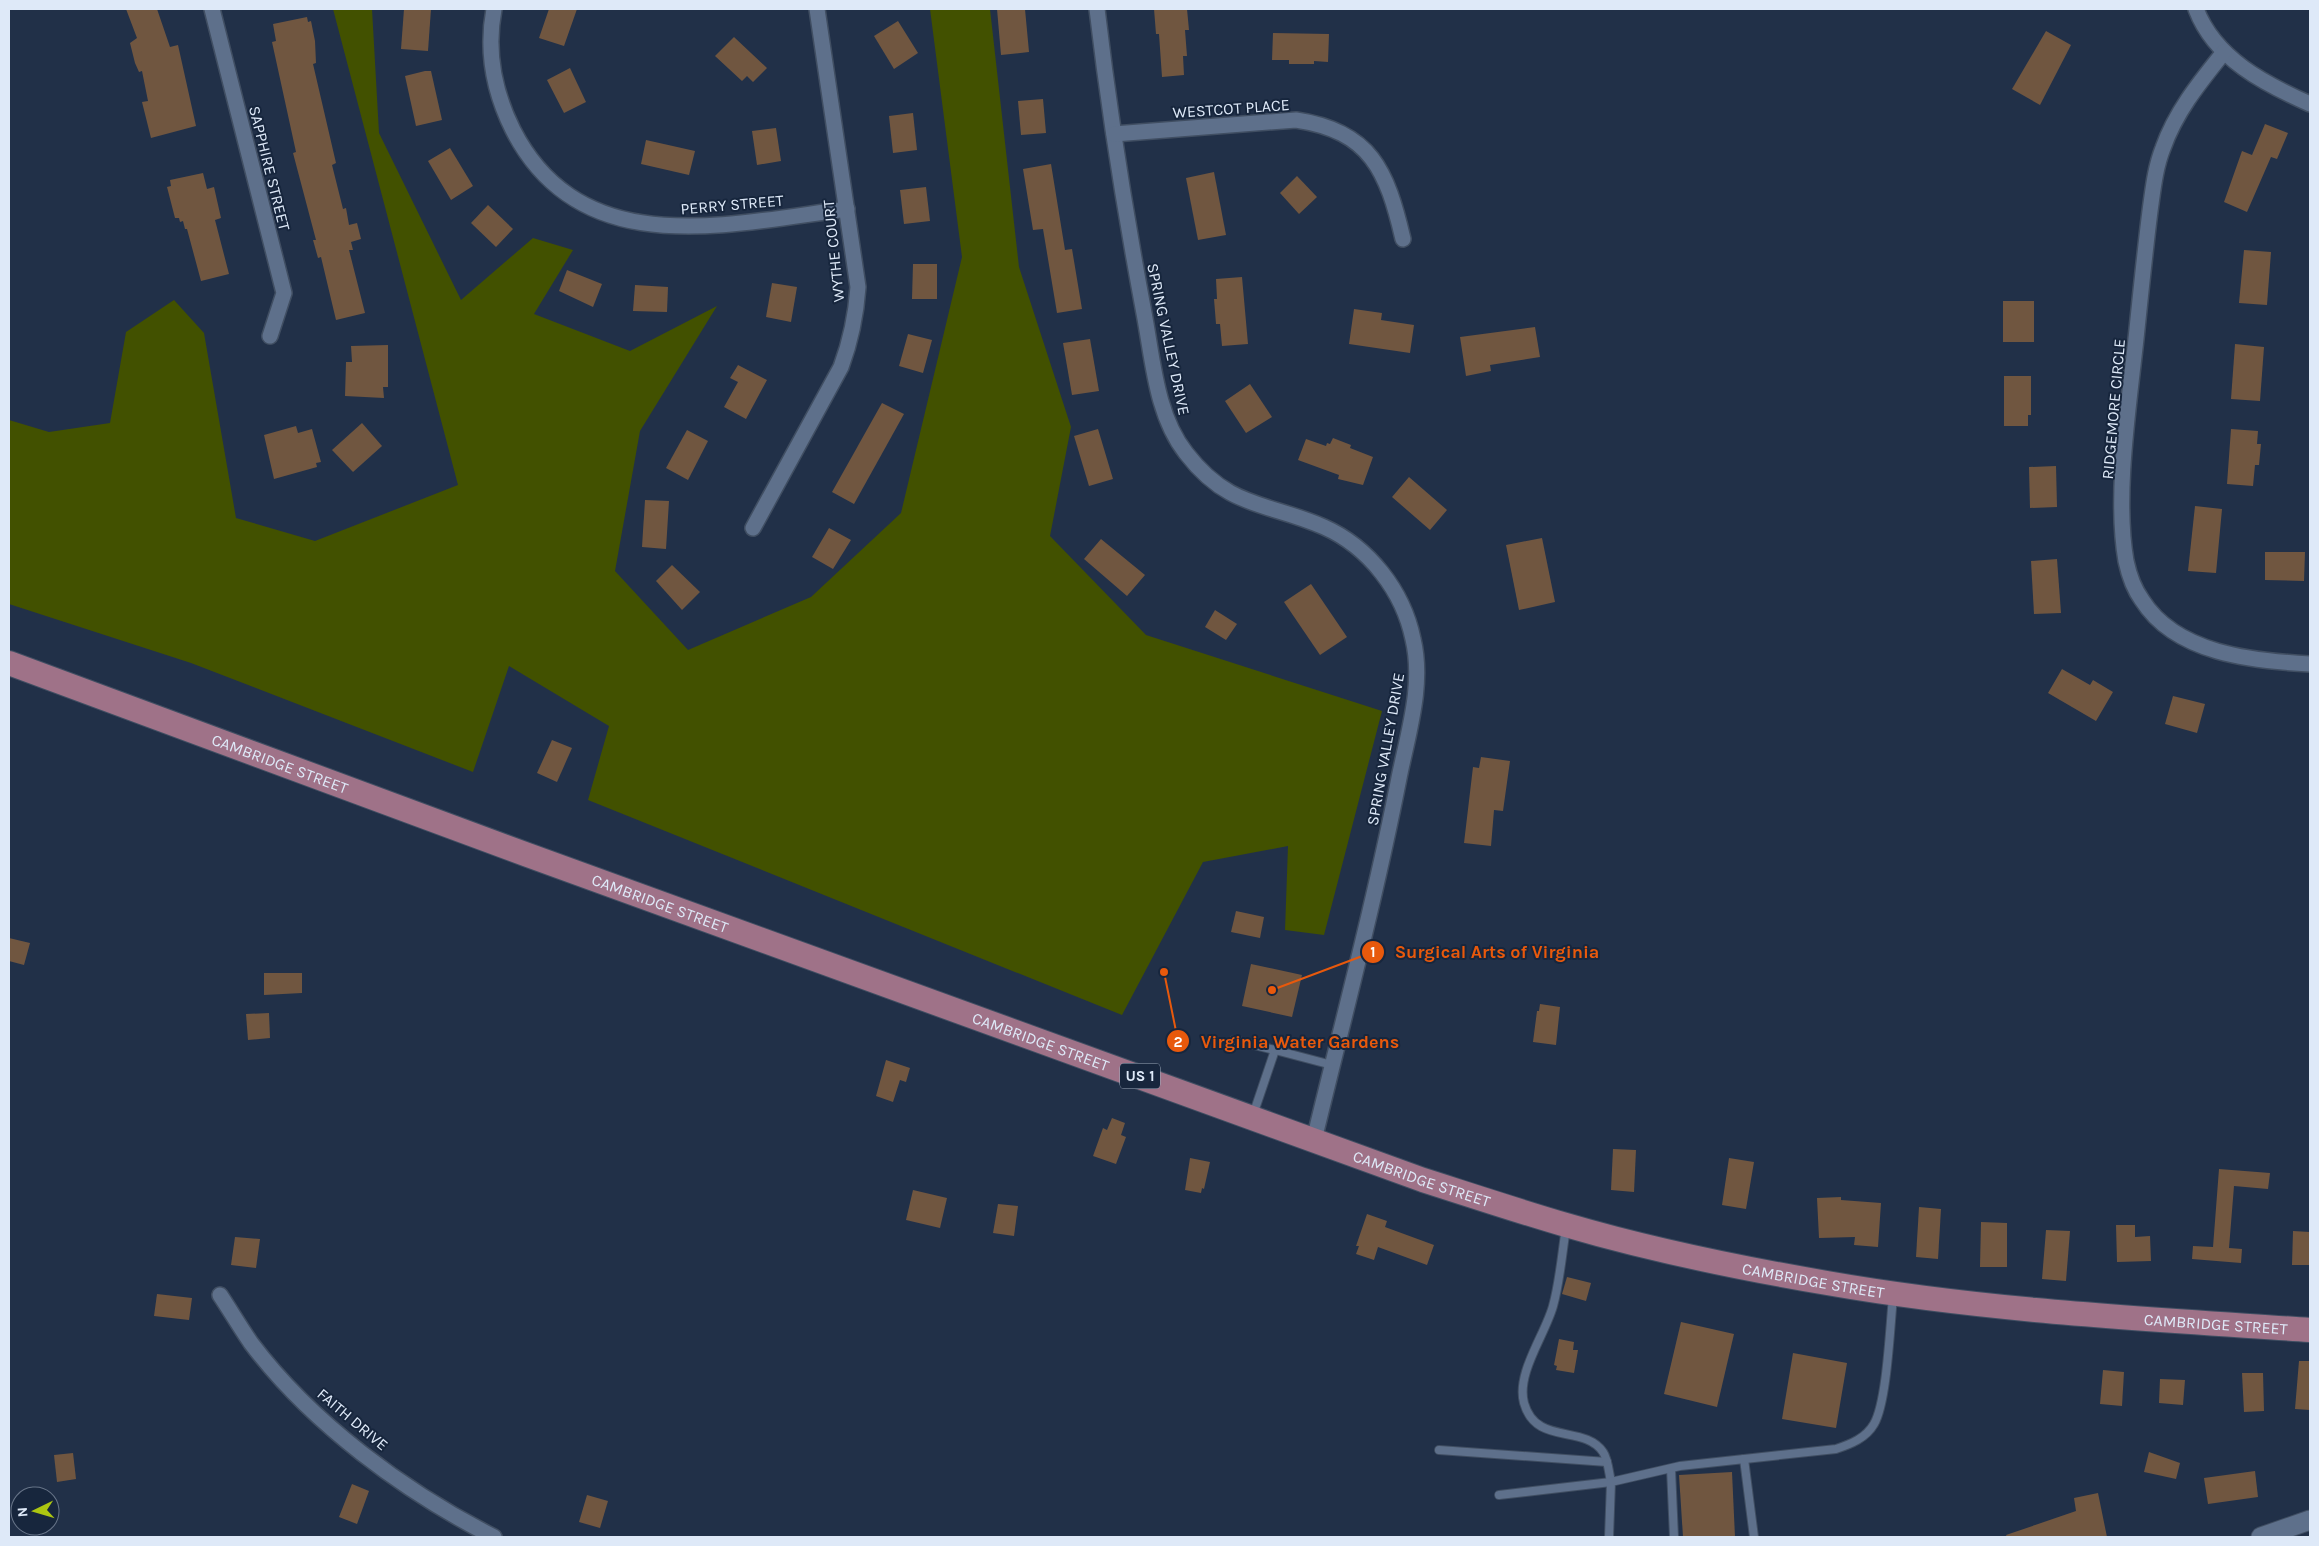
<svg xmlns="http://www.w3.org/2000/svg" width="2319" height="1546" font-family="Karla,sans-serif">
  <rect width="100%" height="100%" fill="#213048"/>
  <polygon fill="#425100" points="333,9 372,9 379,133 461,300 533,238 573,250 534,314 630,351 717,306 640,431 615,571 688,650 811,597 901,513 962,257 930,9 990,9 1019,267 1071,427 1050,536 1146,635 1382,711 1324,935 1285,930 1288,846 1203,862 1122,1015 588,800 609,726 509,666 473,772 191,663 9,604 9,420 49,432 110,423 126,332 174,300 204,333 236,518 315,541 458,485"/>
  <g fill="#705640">
    <polygon points="126,9 157,9 170,47 178,45 196,126 151,138 142,102 148,101 142,71 139,72 135,63 130,43 137,38"/>
    <polygon points="404,9 431,9 428,51 401,49"/>
    <polygon points="549,9 577,9 564,46 539,38"/>
    <polygon points="997,9 1025,9 1029,52 1001,55"/>
    <polygon points="1154,9 1187,9 1189,30 1185,30 1187,56 1183,56 1184,75 1162,77 1159,34 1156,34"/>
    <polygon points="307,17 308,22 311,21 315,41 316,63 313,64 336,163 332,165 343,209 346,208 349,225 357,223 361,239 351,242 353,250 349,250 365,313 336,320 321,257 318,258 313,240 316,240 293,153 296,152 272,42 276,41 273,24"/>
    <polygon points="898,21 918,53 894,69 874,36"/>
    <polygon points="2046,31 2071,45 2040,105 2012,89"/>
    <polygon points="1273,33 1329,34 1328,62 1314,61 1314,64 1289,64 1289,60 1272,60"/>
    <polygon points="734,37 767,68 753,82 747,76 742,81 715,56"/>
    <polygon points="570,68 586,102 564,113 547,80"/>
    <polygon points="425,71 431,71 442,120 416,126 405,76"/>
    <polygon points="1043,99 1046,133 1021,135 1018,101"/>
    <polygon points="913,113 917,150 893,153 889,116"/>
    <polygon points="2265,124 2288,133 2277,159 2271,157 2247,212 2224,202 2242,151 2252,155"/>
    <polygon points="776,128 781,161 757,165 752,131"/>
    <polygon points="646,140 695,151 689,175 641,164"/>
    <polygon points="450,148 473,186 451,200 428,161"/>
    <polygon points="1051,164 1065,250 1072,249 1082,309 1057,313 1043,229 1033,230 1023,169"/>
    <polygon points="1214,172 1226,235 1198,240 1186,178"/>
    <polygon points="203,173 207,189 214,187 221,218 215,220 229,274 201,281 187,229 185,229 183,221 180,222 179,218 175,218 167,187 171,186 170,180"/>
    <polygon points="1297,176 1317,197 1299,214 1280,193"/>
    <polygon points="926,187 930,221 904,224 900,190"/>
    <polygon points="488,205 513,229 496,247 471,223"/>
    <polygon points="2244,250 2271,252 2267,305 2239,303"/>
    <polygon points="913,264 937,264 937,299 912,299"/>
    <polygon points="567,270 602,284 593,307 559,291"/>
    <polygon points="1242,277 1248,344 1222,346 1220,324 1216,324 1214,299 1217,299 1216,279"/>
    <polygon points="772,283 797,287 791,322 766,317"/>
    <polygon points="635,285 668,287 667,312 633,311"/>
    <rect x="2003" y="301" width="31" height="41"/>
    <polygon points="1354,309 1382,313 1381,320 1414,325 1410,353 1349,344"/>
    <polygon points="1535,327 1540,357 1490,365 1491,371 1466,376 1460,337"/>
    <polygon points="908,334 932,340 923,373 899,366"/>
    <polygon points="1090,339 1099,391 1072,395 1063,343"/>
    <polygon points="2235,344 2264,347 2260,401 2231,399"/>
    <polygon points="388,345 388,387 383,387 384,398 345,396 346,362 352,362 351,346"/>
    <polygon points="738,365 767,380 746,419 724,407 738,382 730,378"/>
    <polygon points="2004,376 2031,376 2031,415 2028,415 2028,426 2004,426"/>
    <polygon points="1250,384 1272,417 1246,433 1225,401"/>
    <polygon points="882,403 904,414 854,504 832,492"/>
    <polygon points="362,423 382,446 353,472 332,450"/>
    <polygon points="296,426 298,433 312,429 321,462 316,463 317,467 274,479 264,435"/>
    <polygon points="1098,429 1113,479 1089,486 1074,436"/>
    <polygon points="2231,429 2258,431 2257,444 2261,444 2259,465 2255,465 2253,486 2227,484"/>
    <polygon points="687,430 708,441 688,480 666,468"/>
    <polygon points="1333,438 1351,445 1350,448 1373,457 1363,485 1338,479 1339,475 1298,460 1306,439 1326,446 1327,443 1330,444"/>
    <polygon points="2056,466 2057,507 2030,508 2029,467"/>
    <polygon points="1409,477 1447,510 1430,530 1392,497"/>
    <polygon points="645,500 669,501 666,549 642,547"/>
    <polygon points="2195,506 2222,509 2216,573 2188,571"/>
    <polygon points="829,528 851,540 833,569 812,557"/>
    <polygon points="1542,538 1555,602 1519,610 1506,545"/>
    <polygon points="1101,539 1145,575 1127,596 1084,559"/>
    <polygon points="2265,552 2305,552 2304,581 2265,580"/>
    <polygon points="2057,559 2061,613 2034,614 2031,561"/>
    <polygon points="672,565 700,592 682,610 656,581"/>
    <polygon points="1311,584 1347,637 1320,655 1284,602"/>
    <polygon points="1215,610 1237,624 1226,640 1205,627"/>
    <polygon points="2062,669 2090,685 2093,680 2113,692 2096,721 2048,693"/>
    <polygon points="2173,696 2205,704 2197,733 2165,724"/>
    <polygon points="552,740 572,748 557,782 537,773"/>
    <polygon points="1481,757 1510,761 1503,811 1494,810 1491,846 1464,843 1473,767 1479,768"/>
    <polygon points="1236,911 1264,917 1260,938 1231,932"/>
    <polygon points="9,938 30,943 24,965 9,961"/>
    <polygon points="1251,964 1302,975 1292,1017 1242,1006"/>
    <polygon points="264,973 302,973 302,993 264,995"/>
    <polygon points="1540,1004 1560,1007 1556,1045 1533,1042 1537,1011 1539,1011"/>
    <polygon points="269,1013 270,1038 248,1040 246,1014"/>
    <polygon points="886,1060 910,1068 906,1082 900,1080 893,1102 876,1096"/>
    <polygon points="1112,1118 1125,1123 1121,1135 1126,1137 1116,1164 1093,1156 1103,1128 1107,1130"/>
    <polygon points="1613,1149 1636,1150 1634,1192 1611,1190"/>
    <polygon points="1190,1158 1210,1162 1204,1189 1202,1188 1201,1193 1185,1190"/>
    <polygon points="1729,1158 1754,1162 1746,1209 1722,1205"/>
    <polygon points="2219,1169 2270,1173 2268,1189 2234,1186 2229,1248 2242,1249 2241,1263 2192,1259 2193,1246 2213,1247"/>
    <polygon points="913,1190 947,1198 940,1228 906,1220"/>
    <polygon points="1841,1197 1841,1200 1881,1203 1878,1247 1854,1245 1855,1237 1819,1238 1817,1198"/>
    <polygon points="998,1204 1018,1206 1014,1236 993,1233"/>
    <polygon points="1919,1207 1941,1209 1938,1259 1916,1257"/>
    <polygon points="1367,1214 1387,1221 1385,1227 1434,1245 1427,1265 1378,1247 1374,1260 1356,1254 1359,1246 1356,1246"/>
    <polygon points="1981,1222 2007,1223 2007,1267 1980,1267"/>
    <polygon points="2116,1225 2135,1225 2135,1237 2150,1236 2151,1261 2117,1262"/>
    <polygon points="2046,1230 2070,1231 2066,1281 2042,1279"/>
    <polygon points="2293,1231 2310,1232 2310,1265 2292,1265"/>
    <polygon points="235,1237 260,1239 256,1268 231,1265"/>
    <polygon points="1567,1277 1591,1283 1586,1301 1562,1294"/>
    <polygon points="157,1294 192,1298 189,1320 154,1316"/>
    <polygon points="1681,1322 1734,1334 1717,1407 1664,1394"/>
    <polygon points="1559,1339 1574,1342 1573,1350 1578,1350 1574,1373 1556,1370 1557,1366 1554,1365"/>
    <polygon points="1793,1353 1847,1363 1836,1428 1782,1419"/>
    <polygon points="2299,1361 2310,1361 2310,1410 2295,1409"/>
    <polygon points="2103,1370 2124,1372 2122,1406 2100,1404"/>
    <polygon points="2242,1373 2263,1373 2264,1411 2244,1412"/>
    <polygon points="2160,1379 2185,1380 2183,1405 2159,1403"/>
    <polygon points="2149,1452 2180,1463 2176,1479 2144,1472"/>
    <polygon points="73,1453 76,1479 57,1482 54,1455"/>
    <polygon points="2255,1471 2258,1497 2208,1504 2204,1478"/>
    <polygon points="1732,1472 1735,1537 1683,1537 1679,1475"/>
    <polygon points="352,1484 369,1491 357,1524 339,1517"/>
    <polygon points="2098,1493 2107,1537 2007,1537 2006,1535 2076,1511 2074,1498"/>
    <polygon points="587,1495 608,1501 600,1528 579,1522"/>
  </g>
  <g fill="none" stroke-linecap="round" stroke-linejoin="round">
    <g stroke="#404e62" stroke-width="10">
      <g id="service">
        <polyline points="1234,1040 1275,1050 1253,1115"/>
        <polyline points="1275,1050 1332,1065"/>
        <polyline points="1439,1450 1607,1462"/>
        <polyline points="1744,1459 1754,1537"/>
        <polyline points="1671,1469 1674,1537"/>
        <path d="M1499,1495L1611,1482C1609,1473 1608,1459 1603,1452C1584,1424 1536,1446 1524,1403C1516,1373 1545,1335 1553,1306C1560,1281 1562,1253 1566,1228"/>
        <path d="M1609,1537L1611,1482L1680,1466L1836,1449C1851,1444 1866,1438 1874,1424C1887,1402 1890,1326 1893,1297"/>
      </g>
    </g>
    <g stroke="#404e62" stroke-width="18">
      <g id="minor">
        <polyline points="212,9 284,293 270,336"/>
        <path d="M494,9C486,51 494,92 513,130C581,263 728,224 847,209"/>
        <path d="M1097,9C1109,111 1125,212 1144,313C1153,360 1156,415 1186,453C1229,509 1267,502 1324,527C1369,547 1403,591 1413,639C1424,685 1408,733 1399,778C1375,900 1343,1020 1314,1140"/>
        <path d="M2196,9C2215,59 2265,84 2310,104"/>
        <path d="M2224,52C2200,82 2176,111 2163,148C2155,168 2153,190 2150,211C2145,251 2141,290 2137,329C2130,399 2114,493 2126,561C2129,575 2134,589 2142,600C2176,654 2253,661 2310,664"/>
        <path d="M1114,134L1296,120C1371,131 1387,171 1403,239"/>
        <path d="M753,528L841,367C851,340 856,316 858,287L817,9"/>
        <path d="M220,1295C230,1310 240,1327 251,1343C311,1423 405,1492 494,1537"/>
      </g>
    </g>
    <g stroke="#404e62" stroke-width="21">
      <polyline id="tertiary" points="2261,1537 2310,1520"/>
    </g>
    <g stroke="#404e62" stroke-width="26">
      <g id="primary">
        <path id="s1" d="M9,663L525,854L1423,1180C1470,1195 1518,1211 1566,1225C1651,1250 1739,1268 1827,1283C1986,1311 2149,1319 2310,1330"/>
      </g>
    </g>
    <use href="#service" stroke="#5e708b" stroke-width="8"/>
    <use href="#minor" stroke="#5e708b" stroke-width="15"/>
    <use href="#tertiary" stroke="#5e708b" stroke-width="19"/>
    <use href="#primary" stroke="#9f7288" stroke-width="24"/>
  </g>
  <g text-anchor="middle" stroke-width="4" stroke-linejoin="round" paint-order="stroke">
    <rect fill="#17263d" stroke="#a2aec0" stroke-width="1" x="1120" y="1063.5" width="40" height="25" rx="4"/>
    <g font-size="15" font-weight="bold" fill="#dee9f8">
      <text x="1140" y="1081">US 1</text>
    </g>
    <g font-size="16" fill="#dee9f8" stroke="#17263d">
      <text transform="translate(1231 108) rotate(-4)" y="6">WESTCOT PLACE</text>
      <text transform="translate(270 168) rotate(76)" y="6">SAPPHIRE STREET</text>
      <text transform="translate(732 204) rotate(-5)" y="6">PERRY STREET</text>
      <text transform="translate(833 251) rotate(-96)" y="6">WYTHE COURT</text>
      <text transform="translate(1169 339) rotate(78)" y="6">SPRING VALLEY DRIVE</text>
      <text transform="translate(2113 409) rotate(-85)" y="6">RIDGEMORE CIRCLE</text>
      <text transform="translate(1385 749) rotate(-80)" y="6">SPRING VALLEY DRIVE</text>
      <text dy="6" stroke="none"><textPath href="#s1" startOffset="289">CAMBRIDGE STREET</textPath></text>
      <text dy="6" stroke="none"><textPath href="#s1" startOffset="694">CAMBRIDGE STREET</textPath></text>
      <text dy="6" stroke="none"><textPath href="#s1" startOffset="1099">CAMBRIDGE STREET</textPath></text>
      <text dy="6" stroke="none"><textPath href="#s1" startOffset="1504">CAMBRIDGE STREET</textPath></text>
      <text dy="6" stroke="none"><textPath href="#s1" startOffset="1909">CAMBRIDGE STREET</textPath></text>
      <text dy="6" stroke="none"><textPath href="#s1" startOffset="2314">CAMBRIDGE STREET</textPath></text>
      <text transform="translate(353 1419) rotate(40)" y="6">FAITH DRIVE</text>
    </g>
  </g>
  <path fill="none" stroke="#e8590c" stroke-width="2" d="M1272 990L1373 952M1164 972L1178 1041"/>
  <g fill="#e8590c" stroke="#17263d" stroke-width="2">
    <circle cx="1272" cy="990" r="5"/>
    <circle cx="1164" cy="972" r="5"/>
    <circle cx="1373" cy="952" r="12"/>
    <circle cx="1178" cy="1041" r="12"/>
  </g>
  <g font-size="15" text-anchor="middle" font-weight="bold" fill="#fff">
    <text x="1373" y="957">1</text>
    <text x="1178" y="1047">2</text>
  </g>
  <g font-size="18" text-anchor="middle" font-weight="bold" fill="#e8590c" stroke="#17263d" stroke-width="4" stroke-linejoin="round" paint-order="stroke">
    <text x="1497" y="958">Surgical Arts of Virginia</text>
    <text x="1300" y="1048">Virginia Water Gardens</text>
  </g>
  <rect width="2319" height="1546" fill="none" stroke="#dee9f8" stroke-width="20"/>
  <g transform="translate(35 1511) rotate(265)"><circle r="24" fill="#17263d" stroke="#677488"/>
  <path d="M0-4L9 19L0 12L-9 19Z" fill="#acc611"/>
  <text y="-8" font-size="14" font-weight="bold" text-anchor="middle" fill="#dee9f8">N</text>
  </g>
</svg>
